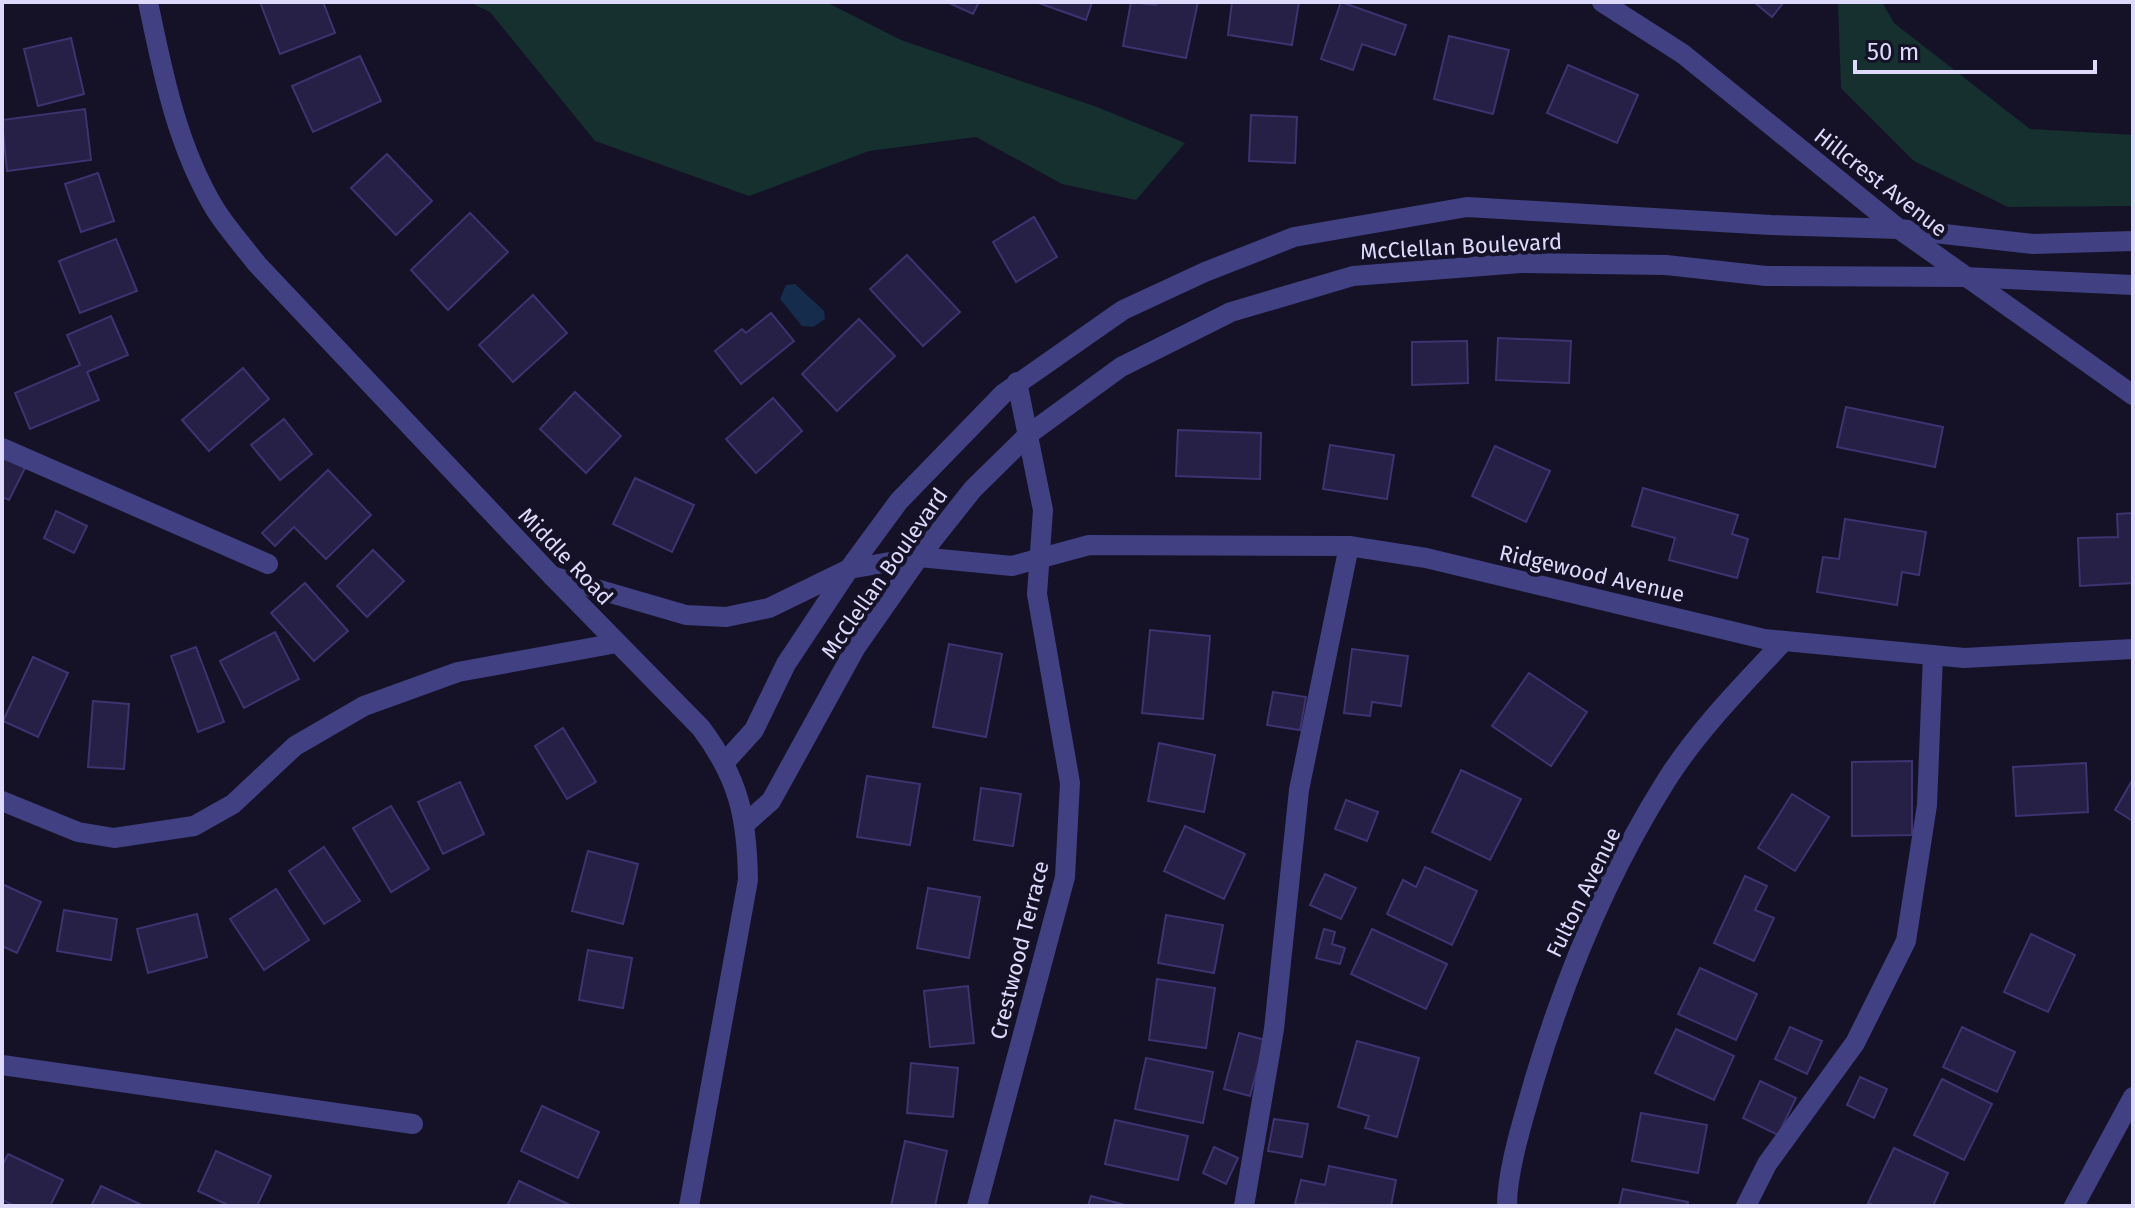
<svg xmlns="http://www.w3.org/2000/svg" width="2135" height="1208" font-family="'Fira Sans',sans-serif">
  <rect width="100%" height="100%" fill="#151227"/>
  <g fill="#15302e">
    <polygon points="469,2 826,2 901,40 1097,107 1185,143 1136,200 1062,184 976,137 869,151 749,196 595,141 490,12"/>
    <polygon points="1838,2 1882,2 1894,23 2030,129 2133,135 2133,206 2008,207 1914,161 1841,88"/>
  </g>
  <polygon fill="#152c4d" points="795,284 824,311 825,319 813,327 802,326 780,299 786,285"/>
  <g fill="#261f46" stroke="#3d3370" stroke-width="2">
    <polygon points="260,2 323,2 335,33 280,54"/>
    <polygon points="947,2 979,2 973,14"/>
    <polygon points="1036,2 1092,2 1086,20"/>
    <polygon points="1131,2 1156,5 1157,2 1198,2 1186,58 1123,46"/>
    <polygon points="1232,2 1299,2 1292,45 1228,35"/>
    <polygon points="1341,2 1406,25 1395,55 1362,44 1353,70 1321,59"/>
    <polygon points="1754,2 1784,2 1772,17"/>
    <polygon points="1449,36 1509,50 1493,114 1434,99"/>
    <polygon points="71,38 84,94 38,106 24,49"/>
    <polygon points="360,56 381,101 313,132 292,86"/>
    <polygon points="1568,65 1638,95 1617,143 1547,113"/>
    <polygon points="85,109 91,160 7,171 2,120"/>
    <polygon points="1251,115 1297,117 1295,163 1249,161"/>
    <polygon points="387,154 432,201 396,235 351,188"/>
    <polygon points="98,173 114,221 81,232 65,184"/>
    <polygon points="470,213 508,252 448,310 411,270"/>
    <polygon points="1034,217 1057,257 1016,282 993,242"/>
    <polygon points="116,239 137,291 80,313 59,261"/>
    <polygon points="907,255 960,312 923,346 870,289"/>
    <polygon points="533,295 567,333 513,382 479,345"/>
    <polygon points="771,313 794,341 741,384 715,351 742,329 746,333"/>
    <polygon points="111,316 128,355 87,372 99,400 30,429 15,393 80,365 67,335"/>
    <polygon points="859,319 895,356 837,411 802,374"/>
    <polygon points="1498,338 1571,341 1569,383 1496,380"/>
    <polygon points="1467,341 1468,383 1412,385 1412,342"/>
    <polygon points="243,368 269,399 209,451 182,420"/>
    <polygon points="575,392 621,436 586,473 540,429"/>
    <polygon points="773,398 802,431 756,473 726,439"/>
    <polygon points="1846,407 1943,427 1935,467 1837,447"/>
    <polygon points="284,419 312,454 280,480 251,445"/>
    <polygon points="1178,430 1261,433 1260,479 1176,476"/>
    <polygon points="1330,445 1394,455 1387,499 1323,489"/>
    <polygon points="1495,446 1550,471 1526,522 1472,496"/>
    <polygon points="2,455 26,466 9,500 2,497"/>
    <polygon points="328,470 371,515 326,559 294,527 275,546 262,533"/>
    <polygon points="635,478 694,505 672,552 613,524"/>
    <polygon points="1643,488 1738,515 1732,534 1748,539 1737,578 1669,560 1675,538 1632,526"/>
    <polygon points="56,511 87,526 74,553 44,538"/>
    <polygon points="2133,513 2133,583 2080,586 2078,538 2118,537 2117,514"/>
    <polygon points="1845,519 1926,532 1919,575 1902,572 1897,605 1817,592 1823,557 1839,559"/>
    <polygon points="373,550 404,581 367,617 337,586"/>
    <polygon points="305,583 348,631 314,661 271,613"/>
    <polygon points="1150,630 1210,636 1203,719 1142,713"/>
    <polygon points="275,632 299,679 244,708 220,661"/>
    <polygon points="949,644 1002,654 986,737 933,727"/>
    <polygon points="196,647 224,722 198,732 171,656"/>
    <polygon points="1352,649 1408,656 1401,706 1372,702 1370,716 1344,713"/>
    <polygon points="33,657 68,673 38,737 3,721"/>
    <polygon points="1529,673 1587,712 1551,766 1492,726"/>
    <polygon points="1273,692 1306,697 1300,730 1267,725"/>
    <polygon points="93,701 129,704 124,769 88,767"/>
    <polygon points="563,728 596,782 567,799 535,746"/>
    <polygon points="1159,743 1215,755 1204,812 1148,801"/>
    <polygon points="1912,761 1912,835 1852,836 1852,762"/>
    <polygon points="2086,763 2088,812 2016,816 2013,767"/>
    <polygon points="1461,770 1521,799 1490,860 1432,832"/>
    <polygon points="867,776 920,784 910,845 857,837"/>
    <polygon points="2133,779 2133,821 2115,810"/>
    <polygon points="460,782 484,834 443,854 418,802"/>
    <polygon points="981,788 1021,794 1013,846 974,840"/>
    <polygon points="1792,794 1829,817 1795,871 1758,848"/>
    <polygon points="1346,800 1378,812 1367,841 1335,829"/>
    <polygon points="391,806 429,869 391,892 353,828"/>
    <polygon points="1185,826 1245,854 1224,899 1164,871"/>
    <polygon points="324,847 360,901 324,924 289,871"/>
    <polygon points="588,851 638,864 623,924 572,911"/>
    <polygon points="1425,867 1477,891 1452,945 1387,914 1403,880 1416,887"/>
    <polygon points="1325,874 1356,888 1341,919 1310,905"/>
    <polygon points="1745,876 1767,886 1755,910 1774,918 1754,961 1714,943"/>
    <polygon points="2,884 41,902 17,953 2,946"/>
    <polygon points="928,888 980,897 969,958 917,948"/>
    <polygon points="276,889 309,940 264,970 230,919"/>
    <polygon points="64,910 117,919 111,960 57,951"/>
    <polygon points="197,914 207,957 148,973 137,929"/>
    <polygon points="1166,915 1223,925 1214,973 1158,963"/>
    <polygon points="1324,929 1335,932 1332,944 1345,948 1340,964 1316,958"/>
    <polygon points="1372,929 1447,964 1426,1009 1351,974"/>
    <polygon points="2031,934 2075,955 2048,1012 2004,992"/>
    <polygon points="588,950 632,958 623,1008 579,1000"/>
    <polygon points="1700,968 1757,994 1736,1040 1678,1014"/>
    <polygon points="1157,979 1215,988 1206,1048 1149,1040"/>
    <polygon points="968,986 974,1043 930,1047 924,991"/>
    <polygon points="1790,1027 1822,1041 1807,1074 1775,1059"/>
    <polygon points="1962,1027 2015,1052 1997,1092 1943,1067"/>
    <polygon points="1676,1029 1734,1056 1714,1100 1655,1073"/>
    <polygon points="1239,1033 1265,1040 1250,1096 1224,1089"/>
    <polygon points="1357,1041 1419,1058 1397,1137 1365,1128 1369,1116 1338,1107"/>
    <polygon points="1146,1058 1213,1072 1203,1123 1135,1109"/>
    <polygon points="911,1063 958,1068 953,1117 907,1113"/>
    <polygon points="1860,1077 1887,1089 1874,1118 1847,1105"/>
    <polygon points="1942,1079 1992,1104 1964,1160 1914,1135"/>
    <polygon points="1760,1081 1796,1098 1778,1135 1743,1118"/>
    <polygon points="542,1106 599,1132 578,1178 521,1151"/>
    <polygon points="1641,1113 1707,1125 1698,1173 1632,1161"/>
    <polygon points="1274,1119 1308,1124 1302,1157 1268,1151"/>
    <polygon points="1115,1120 1188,1136 1178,1180 1105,1164"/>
    <polygon points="905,1141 947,1151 935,1206 891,1206"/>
    <polygon points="1214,1147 1238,1158 1226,1184 1203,1173"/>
    <polygon points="1894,1148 1948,1173 1933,1206 1875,1206 1868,1203"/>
    <polygon points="216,1151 271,1176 257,1206 230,1206 198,1191"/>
    <polygon points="8,1154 63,1180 50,1206 15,1206 2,1200 2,1166"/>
    <polygon points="1329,1166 1396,1180 1391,1206 1295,1204 1301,1180 1325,1185"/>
    <polygon points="519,1181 572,1206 507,1206"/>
    <polygon points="101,1186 144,1206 91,1206"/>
    <polygon points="1623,1189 1688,1202 1687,1206 1619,1206"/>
    <polygon points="1091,1196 1129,1206 1088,1206"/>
  </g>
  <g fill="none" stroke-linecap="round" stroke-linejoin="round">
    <g stroke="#414082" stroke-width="20">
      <path d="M148,2C163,74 177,146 215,209C227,228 243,246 257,264L552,576L701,728C739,779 747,817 748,880L689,1206"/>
      <polyline points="1602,2 1683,54 1899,229 2133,395"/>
      <polyline points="2,448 268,564"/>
      <polyline points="552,576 686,615 726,617 769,608 849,569 919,557 1012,566 1089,545 1349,546 1426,558 1764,639 1964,658 2133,649"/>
      <polyline points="724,763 754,730 786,664 849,569 899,501 1003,394 1123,310 1205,272 1294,237 1467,207 1771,225 1899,229 2033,244 2133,241"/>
      <polyline points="2,801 78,832 114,838 194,826 233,804 295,746 364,706 458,672 617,643"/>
      <polyline points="745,824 771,801 856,647 919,557 973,489 1029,434 1121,367 1231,312 1353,276 1521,263 1666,265 1766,276 1964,277 2133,285"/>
      <polyline points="2,1065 413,1124"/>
      <polyline points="977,1206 1065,877 1070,783 1037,594 1043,510 1017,382"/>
      <polyline points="1244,1206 1274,1029 1299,790 1349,546"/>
      <path d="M1507,1206C1507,1169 1524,1117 1534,1081C1565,977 1608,873 1666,781C1698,730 1743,685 1784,641"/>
      <polyline points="1746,1206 1767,1164 1855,1043 1906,941 1927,805 1933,655"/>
      <polyline points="2074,1206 2133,1097"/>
    </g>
  </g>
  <g text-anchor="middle" stroke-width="8" stroke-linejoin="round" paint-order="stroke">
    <g font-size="22" fill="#dddafc" stroke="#151227">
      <text transform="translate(1881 182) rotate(38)" y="8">Hillcrest Avenue</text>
      <text transform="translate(1461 246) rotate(-3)" y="8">McClellan Boulevard</text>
      <text transform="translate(566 556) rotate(46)" y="8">Middle Road</text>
      <text transform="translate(884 573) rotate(-55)" y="8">McClellan Boulevard</text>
      <text transform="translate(1592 573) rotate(13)" y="8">Ridgewood Avenue</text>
      <text transform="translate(1583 892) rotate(-64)" y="8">Fulton Avenue</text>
      <text transform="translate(1019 950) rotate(-76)" y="8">Crestwood Terrace</text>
    </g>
  </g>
  <rect width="2135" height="1208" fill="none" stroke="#dddafc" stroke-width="8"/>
  <path d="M1855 60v12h240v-12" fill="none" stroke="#dddafc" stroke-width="4"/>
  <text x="1867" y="60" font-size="24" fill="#dddafc" stroke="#151227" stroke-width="6" paint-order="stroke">50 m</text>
</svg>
